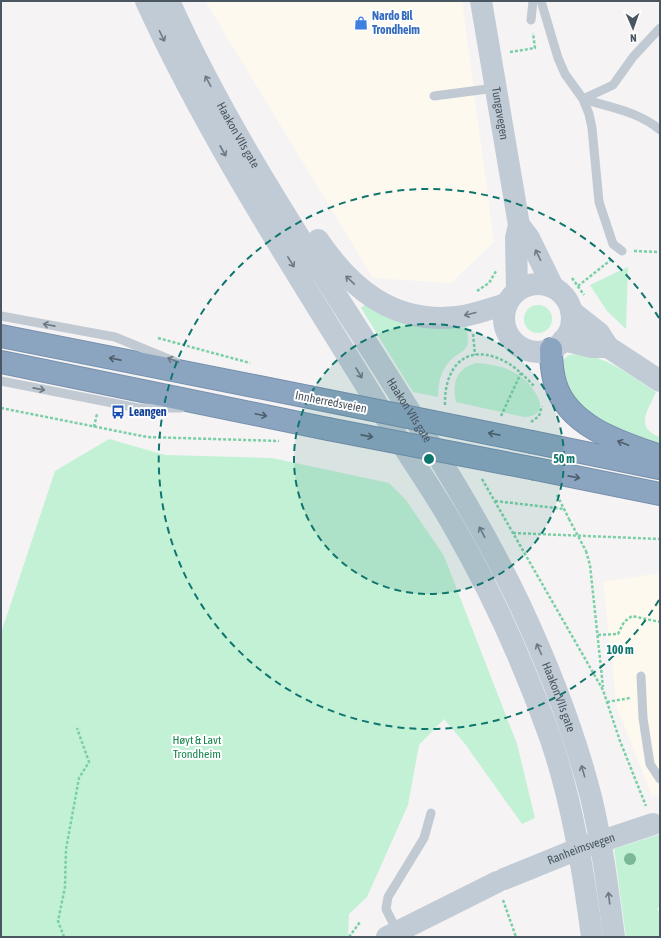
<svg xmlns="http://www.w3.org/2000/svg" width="661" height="938" font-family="'Asap Condensed',sans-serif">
  <rect width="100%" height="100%" fill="#f5f3f3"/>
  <g fill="#fdf9ef">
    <polygon points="205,1 462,1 494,242 451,283 373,278"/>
    <polygon points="660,573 660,795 652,796 617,708 603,582"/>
  </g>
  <g fill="#c3f1d5">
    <polygon points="628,267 626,329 607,311 590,285"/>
    <path d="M366,304L467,325C467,331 469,341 467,346C464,352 457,354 453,358C441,368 438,383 438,397L413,392L361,308Z"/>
    <circle cx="538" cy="319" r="14"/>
    <path d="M580,354C609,358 632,376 656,392C648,410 634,428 660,437V446L619,433L581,408L568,390L561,366L564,359L569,355Z"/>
    <path d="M476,363C492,364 507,367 520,376C534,386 555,416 524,417L456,402C452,382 456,369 476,363Z"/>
    <polygon points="109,439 165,455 272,458 389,483 406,500 444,556 517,744 535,818 522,824 465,744 444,719 419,745 408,805 367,897 349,914 348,937 1,937 1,633 55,471"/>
    <polygon points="660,834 660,905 657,910 660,912 660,933 658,937 626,937 614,849"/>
  </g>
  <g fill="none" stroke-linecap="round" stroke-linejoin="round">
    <g stroke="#7690ad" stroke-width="24">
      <g id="highway">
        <polyline points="1,336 309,397"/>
        <path d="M551,349C551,361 552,372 555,383C568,427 622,443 660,456"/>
        <polyline points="1,362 328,429"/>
        <polyline points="532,442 659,468"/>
        <polyline points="536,469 660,494"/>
      </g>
    </g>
    <g stroke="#7ad0a6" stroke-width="2.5" stroke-dasharray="3 2" stroke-linecap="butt">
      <polyline points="510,52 535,48 533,33"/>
      <polyline points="634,251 660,252"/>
      <polyline points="572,278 584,295"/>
      <polyline points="578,286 612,259"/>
      <polyline points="477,291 489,283 496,271"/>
      <polyline points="473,334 475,355"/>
      <polyline points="158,338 250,363"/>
      <path d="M445,405C444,366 467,341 506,362C517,368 526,378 535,387"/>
      <polyline points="1,408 147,437 279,441"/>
      <polyline points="501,416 521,373"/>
      <polyline points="531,422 539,416 542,406"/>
      <polyline points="94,427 97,414"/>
      <polyline points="482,479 603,690 620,741 646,806"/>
      <polyline points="557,495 569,519"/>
      <polyline points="495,501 564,509"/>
      <polyline points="513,533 660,539"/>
      <polyline points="586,551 590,565 603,687"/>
      <polyline points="598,635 618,634 624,622 632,616 660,622"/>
      <polyline points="607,702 630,698"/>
      <polyline points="503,900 516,937"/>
      <polyline points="64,937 58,921 65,887 66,849 79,778 89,762 77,728"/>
      <polyline points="349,937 360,922"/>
    </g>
    <g stroke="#c1cad2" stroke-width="9">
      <polyline points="541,1 558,58 565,74 583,99 589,114 592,128 599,202 613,244 622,251"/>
      <polyline points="531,20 533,1"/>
      <polyline points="434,96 495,88"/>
      <polyline points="583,99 613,85 633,57 660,28"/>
      <path d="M583,99C609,107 640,112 660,130"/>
      <polyline points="1,316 115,337 176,362"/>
      <polyline points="1,381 138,408 181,408"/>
      <polyline points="641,676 643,718 650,764 660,779"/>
      <polyline points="397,931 386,909 388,897 424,838 431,813"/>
    </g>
    <g stroke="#c1cbd6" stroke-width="22">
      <path d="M146,1C215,152 309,291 395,433C414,464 436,495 454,527C492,593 524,664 550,737C572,801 583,869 592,937"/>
      <path id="s1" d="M169,1C228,133 311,255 389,378C435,451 483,526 520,605C549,667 574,731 591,797C602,843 608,890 614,937"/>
      <path id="s2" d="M481,1L519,225L516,238L517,291"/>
      <polyline points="519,225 529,238 553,287"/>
      <path d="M318,240C352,290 394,324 457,317C474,315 491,308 507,304"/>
      <circle cx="538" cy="318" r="34"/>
      <polyline points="571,311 599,333 608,347 660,381"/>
      <polyline points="563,340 592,347 608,347"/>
      <polyline points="387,937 497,882"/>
    </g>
    <use href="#highway" stroke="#8ba5c1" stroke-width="22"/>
    <g stroke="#7690ad" stroke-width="24" stroke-linecap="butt">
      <g id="highway-bridge">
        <polyline points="309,397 532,442"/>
        <polyline points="328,429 536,469"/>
      </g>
    </g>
    <polyline stroke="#7ad0a6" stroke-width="2.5" stroke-dasharray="3 2" stroke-linecap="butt" points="569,519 586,551"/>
    <path stroke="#c1cbd6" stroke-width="22" id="s3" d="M504,879L578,849L653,824"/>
    <use href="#highway-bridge" stroke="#8ba5c1" stroke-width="22"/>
  </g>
  <circle fill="#7bb799" cx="630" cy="859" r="6"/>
  <defs><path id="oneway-shaft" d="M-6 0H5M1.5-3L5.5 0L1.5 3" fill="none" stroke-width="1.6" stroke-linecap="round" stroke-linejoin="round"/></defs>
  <g stroke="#6e7984">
    <use href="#oneway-shaft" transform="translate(162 36) rotate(64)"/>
    <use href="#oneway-shaft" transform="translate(208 81) rotate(-118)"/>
    <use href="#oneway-shaft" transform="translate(223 151) rotate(61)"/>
    <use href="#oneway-shaft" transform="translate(538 255) rotate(-116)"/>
    <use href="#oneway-shaft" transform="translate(291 262) rotate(58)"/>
    <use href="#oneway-shaft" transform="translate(350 280) rotate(-136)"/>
    <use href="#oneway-shaft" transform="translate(470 314) rotate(166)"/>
    <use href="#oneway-shaft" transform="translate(359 373) rotate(59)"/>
    <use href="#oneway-shaft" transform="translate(482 532) rotate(-118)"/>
    <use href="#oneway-shaft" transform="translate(539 649) rotate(-114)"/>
    <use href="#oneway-shaft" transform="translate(583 771) rotate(-106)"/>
    <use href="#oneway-shaft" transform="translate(609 898) rotate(-97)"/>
  </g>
  <g stroke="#6e7983">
    <use href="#oneway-shaft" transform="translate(49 325) rotate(-169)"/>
    <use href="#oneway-shaft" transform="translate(173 360) rotate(-158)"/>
    <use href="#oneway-shaft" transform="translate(39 389) rotate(11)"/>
  </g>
  <g stroke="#505e6b">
    <use href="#oneway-shaft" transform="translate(115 359) rotate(-169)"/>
    <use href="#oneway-shaft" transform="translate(261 415) rotate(12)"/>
    <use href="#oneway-shaft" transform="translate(494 434) rotate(-169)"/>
    <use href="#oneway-shaft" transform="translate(367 436) rotate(11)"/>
    <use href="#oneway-shaft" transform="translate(623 443) rotate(-159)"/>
    <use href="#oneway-shaft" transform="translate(574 477) rotate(11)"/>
  </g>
  <circle cx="429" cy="459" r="135" fill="#0f766e" fill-opacity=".12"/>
  <g fill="none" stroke="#0f766e" stroke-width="2" stroke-dasharray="7 5">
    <circle cx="429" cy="459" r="135"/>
    <path d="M659 600A270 270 0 1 1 659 318"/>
  </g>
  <defs>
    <g id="shop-bare" transform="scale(1.08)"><path d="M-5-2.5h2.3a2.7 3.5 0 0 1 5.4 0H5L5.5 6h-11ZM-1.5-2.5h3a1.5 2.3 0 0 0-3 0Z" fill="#3f7fe0" stroke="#fff" stroke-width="2.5" paint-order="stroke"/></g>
    <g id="bus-bare" transform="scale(1.08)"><path d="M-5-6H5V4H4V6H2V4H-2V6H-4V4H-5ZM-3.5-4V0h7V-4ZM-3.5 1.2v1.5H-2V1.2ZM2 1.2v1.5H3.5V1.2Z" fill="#1a4fb4" stroke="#fff" stroke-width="2.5" paint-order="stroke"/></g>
  </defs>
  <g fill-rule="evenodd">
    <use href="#shop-bare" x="361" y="23"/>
    <use href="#bus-bare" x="118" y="412"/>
  </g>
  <g text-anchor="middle" stroke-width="4" stroke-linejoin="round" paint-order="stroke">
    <g font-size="12" font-weight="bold" fill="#366cbe" stroke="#fff" text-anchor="start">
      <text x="372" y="20">Nardo Bil<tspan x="372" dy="14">Trondheim</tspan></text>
    </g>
    <g font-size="12" fill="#4a5661" stroke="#fff">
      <text dy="4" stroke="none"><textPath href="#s2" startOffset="114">Tungavegen</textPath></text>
      <text dy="4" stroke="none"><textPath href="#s1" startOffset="151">Haakon VIIs gate</textPath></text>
      <text transform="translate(331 402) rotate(11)" y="4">Innherredsveien</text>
      <text dy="4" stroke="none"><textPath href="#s1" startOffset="475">Haakon VIIs gate</textPath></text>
      <text dy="4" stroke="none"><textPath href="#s1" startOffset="799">Haakon VIIs gate</textPath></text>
      <text dy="4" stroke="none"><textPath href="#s3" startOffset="83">Ranheimsvegen</textPath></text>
    </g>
    <g font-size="12" font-weight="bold" fill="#164399" stroke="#fff" text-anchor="start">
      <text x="129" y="416">Leangen</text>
    </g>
    <g font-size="12" fill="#17864f" stroke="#fff">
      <text x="197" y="744">Høyt &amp; Lavt<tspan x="197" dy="14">Trondheim</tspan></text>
    </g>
  </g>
  <circle cx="429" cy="459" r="6" fill="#0f766e" stroke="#fff" stroke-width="2"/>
  <g font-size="12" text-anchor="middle" font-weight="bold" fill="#0f766e" stroke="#fff" stroke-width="4" stroke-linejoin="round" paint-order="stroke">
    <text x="564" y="463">50 m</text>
    <text x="620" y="654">100 m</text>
  </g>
  <rect width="661" height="938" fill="none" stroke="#4a5661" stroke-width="4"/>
  <g transform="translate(633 28) rotate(178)" stroke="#ffffff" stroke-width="3" paint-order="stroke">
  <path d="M0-3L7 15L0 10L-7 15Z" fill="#4a5661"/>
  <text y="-6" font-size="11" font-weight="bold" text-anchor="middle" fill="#4a5661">N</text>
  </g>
</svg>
